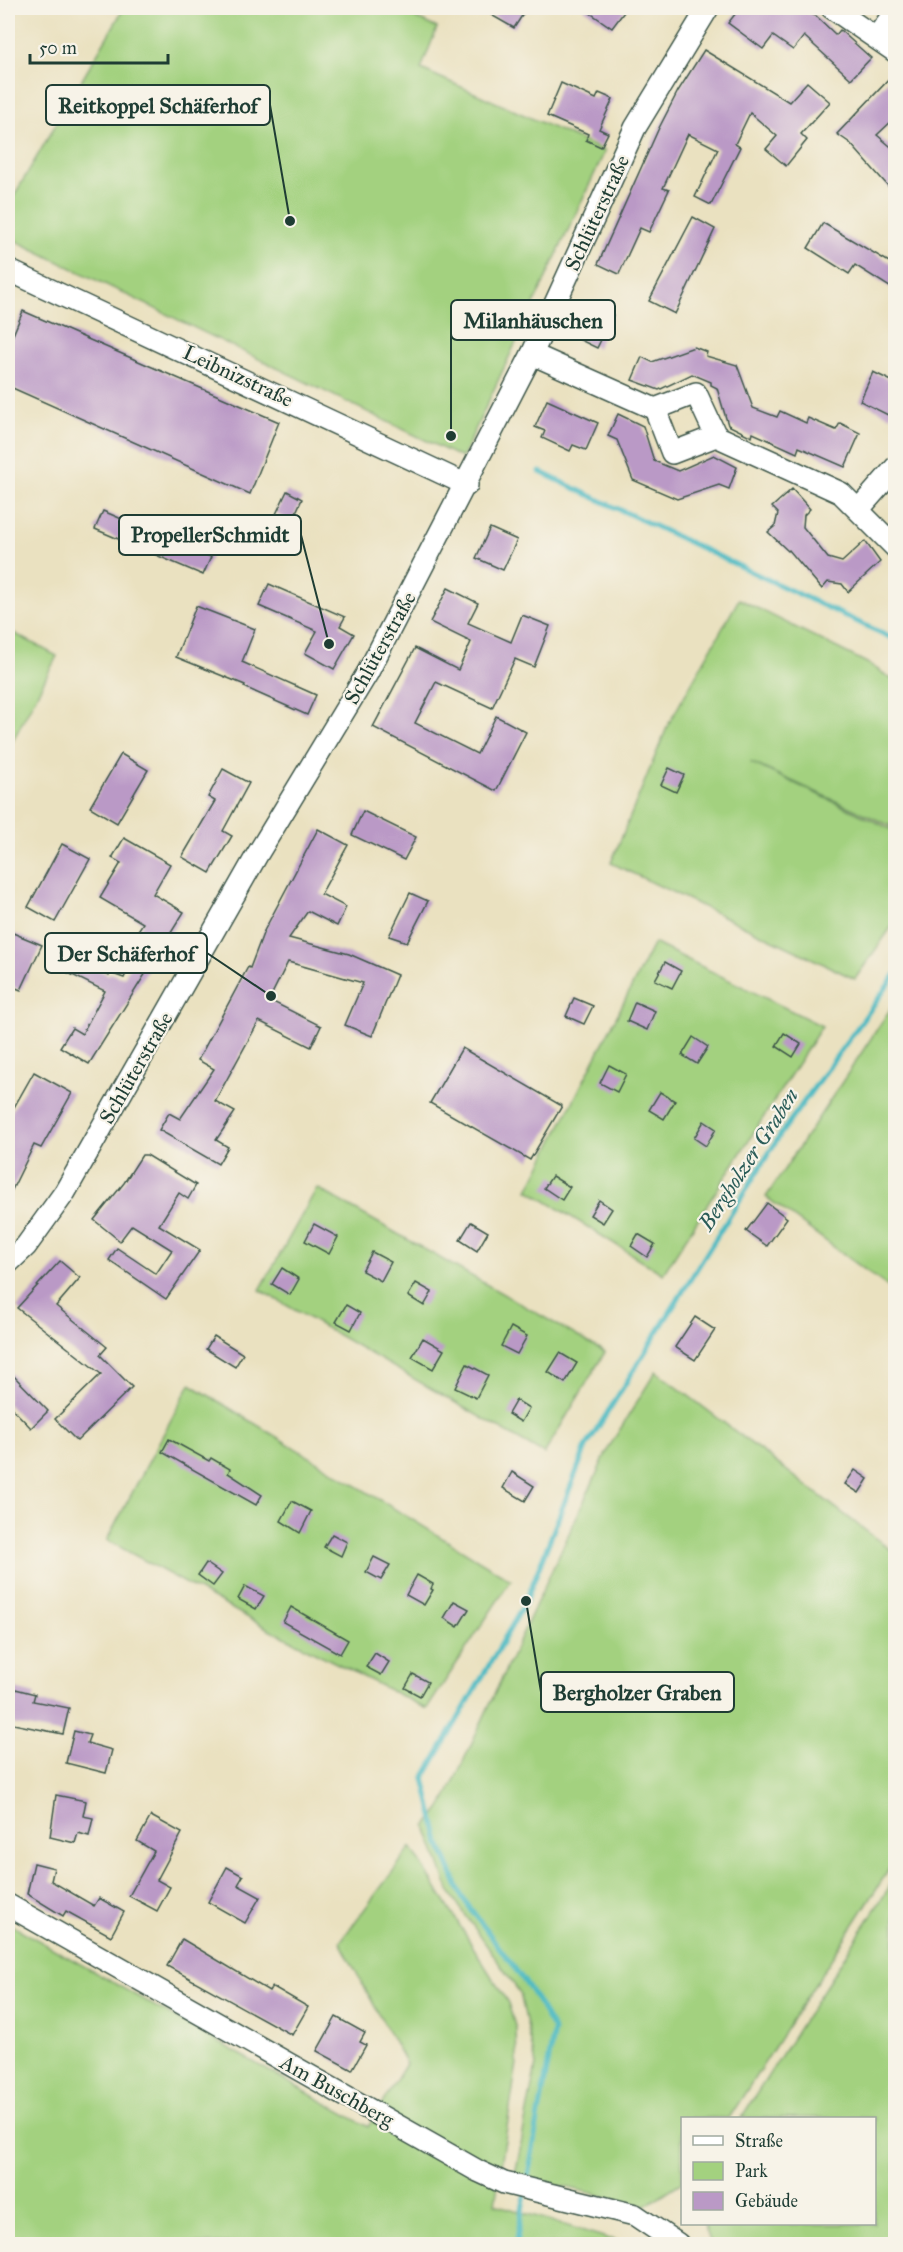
<svg xmlns="http://www.w3.org/2000/svg" width="903" height="2252" font-family="'IM FELL Great Primer',serif">
  <rect width="100%" height="100%" fill="#f7f3e8"/>
  <filter id="ink" filterUnits="userSpaceOnUse"><feTurbulence type="fractalNoise" baseFrequency=".0167" numOctaves="2"/><feDisplacementMap in="SourceGraphic" scale="12" xChannelSelector="R" yChannelSelector="G"/><feConvolveMatrix kernelMatrix="1 2 1 2 8 2 1 2 1" color-interpolation-filters="sRGB"/></filter>
  <filter id="wash" filterUnits="userSpaceOnUse"><feTurbulence type="fractalNoise" baseFrequency=".008" numOctaves="4" result="noise"/><feDisplacementMap in="SourceGraphic" scale="24" xChannelSelector="R" yChannelSelector="G"/><feGaussianBlur stdDeviation="1.35" result="paint"/><feColorMatrix in="noise" values="0 0 0 0 0 0 0 0 0 0 0 0 0 0 0 0 0 1.4 0 .05"/><feComposite in="paint" operator="in"/></filter>
  <g filter="url(#wash)">
    <rect width="100%" height="100%" fill="#eae1c0"/>
    <g fill="#a3d17f" stroke="#61875a" stroke-width="1.5">
      <polygon points="124,8 394,8 437,28 421,69 605,151 462,458 8,237 8,206"/>
      <polygon points="739,599 869,664 895,681 895,828 750,762 895,831 895,922 855,979 611,863 668,725"/>
      <polygon points="8,630 57,656 8,750"/>
      <polygon points="654,943 822,1026 663,1274 528,1190"/>
      <polygon points="895,1002 896,1292 895,1292 766,1197"/>
      <polygon points="317,1188 605,1352 544,1454 260,1290"/>
      <polygon points="656,1371 895,1553 895,1860 729,2118 682,2118 682,2182 645,2206 515,2175 536,2065 520,1993 450,1893 426,1827 443,1805 609,1447"/>
      <polygon points="190,1384 511,1580 427,1709 265,1627 107,1540"/>
      <polygon points="411,1847 508,2003 516,2029 517,2063 495,2204 627,2244 8,2244 8,1923 368,2127 406,2064 340,1942"/>
      <polygon points="895,1878 895,2244 711,2244 704,2224 874,2224 874,2118 741,2118"/>
    </g>
    <g fill="none" stroke-linecap="round" stroke-linejoin="round">
      <g stroke="#4bbac2" stroke-width="5">
        <polyline points="540,472 896,640"/>
        <polyline points="528,2176 554,2030 530,1989 462,1897 439,1842 424,1778 526,1601 586,1447 782,1132 896,974"/>
        <polyline points="516,2244 525,2194"/>
      </g>
    </g>
    <g id="blocks">
      <g fill="#ba99c6">
        <polygon points="479,8 527,8 514,28"/>
        <polygon points="583,8 627,8 612,28"/>
        <polygon points="740,8 796,8 816,16 836,35 840,30 871,58 851,79 804,36 793,50 773,36 763,49 728,23"/>
        <polygon points="704,50 789,102 807,82 830,102 801,134 807,140 786,166 766,149 777,136 750,113 735,144 740,147 711,205 695,197 718,149 688,134 663,188 669,190 649,232 640,228 619,274 598,264 658,130 678,91"/>
        <polygon points="896,72 896,117 877,135 896,151 896,195 850,143 837,134"/>
        <polygon points="561,83 596,99 599,93 613,99 599,129 608,133 601,147 586,140 588,134 547,116"/>
        <polygon points="693,217 715,229 675,314 649,301"/>
        <polygon points="823,223 896,266 896,291 855,265 849,274 808,248"/>
        <polygon points="600,309 613,315 597,348 574,337 586,310 597,315"/>
        <polygon points="23,311 279,422 250,494 8,386 8,347"/>
        <polygon points="694,347 707,352 706,356 737,365 753,408 777,417 780,411 806,423 808,418 836,430 840,423 860,433 845,467 799,447 797,453 753,433 752,437 728,425 717,388 711,385 711,382 692,374 659,390 632,380 642,357 652,362"/>
        <polygon points="873,372 896,383 896,405 890,416 860,401"/>
        <polygon points="547,400 598,423 586,450 573,445 570,451 542,438 545,431 535,427"/>
        <polygon points="618,414 643,426 654,461 678,471 714,455 737,467 729,489 719,485 677,499 633,480 617,440 608,436"/>
        <polygon points="792,489 810,509 804,515 803,527 828,558 842,562 865,541 880,562 848,592 842,584 828,582 822,589 789,550 788,551 768,532 775,526 778,513 772,507"/>
        <polygon points="287,491 302,499 292,521 276,514"/>
        <polygon points="103,511 211,557 203,575 95,529"/>
        <polygon points="490,528 517,540 503,570 476,558"/>
        <polygon points="269,584 345,617 340,626 354,634 334,669 305,653 317,631 259,606"/>
        <polygon points="448,588 478,603 468,623 511,642 522,615 550,626 534,667 515,659 492,708 436,682 415,723 477,754 496,716 526,732 496,791 373,727 415,648 458,670 471,642 430,622"/>
        <polygon points="196,606 255,629 242,662 316,695 307,715 244,687 245,685 176,657"/>
        <polygon points="121,754 148,770 117,823 90,807"/>
        <polygon points="669,768 684,775 676,792 661,785"/>
        <polygon points="223,769 249,783 223,831 232,836 210,873 182,857 215,801 208,797"/>
        <polygon points="363,811 416,837 404,860 352,835"/>
        <polygon points="318,829 348,845 321,894 346,907 337,926 308,911 289,938 349,954 397,975 372,1036 345,1025 363,983 288,962 269,1000 321,1026 311,1047 259,1021 215,1101 235,1112 216,1140 228,1147 218,1164 159,1130 169,1113 180,1119 214,1069 198,1060 248,967 250,968 264,931"/>
        <polygon points="124,838 170,864 153,894 184,912 89,1064 60,1047 72,1028 82,1034 105,991 58,968 66,955 109,975 110,973 124,978 131,963 120,958 143,923 100,898 121,863 112,858"/>
        <polygon points="62,844 90,859 55,922 28,907"/>
        <polygon points="410,893 428,901 407,942 389,936"/>
        <polygon points="13,933 42,945 21,990 8,985 8,946"/>
        <polygon points="665,962 681,971 672,988 655,980"/>
        <polygon points="574,998 593,1006 584,1024 566,1016"/>
        <polygon points="635,1002 655,1011 647,1030 627,1021"/>
        <polygon points="784,1033 801,1044 793,1057 776,1046"/>
        <polygon points="693,1037 708,1047 697,1064 682,1055"/>
        <polygon points="462,1048 562,1106 530,1160 430,1103"/>
        <polygon points="609,1065 626,1074 617,1092 600,1083"/>
        <polygon points="34,1072 72,1093 41,1148 34,1145 8,1198 8,1118"/>
        <polygon points="660,1092 675,1101 664,1119 649,1110"/>
        <polygon points="704,1121 716,1129 706,1146 694,1138"/>
        <polygon points="142,1155 147,1155 196,1185 188,1199 179,1193 159,1225 200,1250 166,1299 109,1260 117,1248 156,1274 172,1250 132,1225 120,1241 94,1220 124,1183"/>
        <polygon points="552,1176 570,1187 562,1200 544,1188"/>
        <polygon points="599,1200 612,1209 603,1223 590,1215"/>
        <polygon points="767,1203 787,1218 767,1246 746,1231"/>
        <polygon points="471,1222 488,1232 477,1251 460,1240"/>
        <polygon points="314,1224 338,1237 329,1254 305,1241"/>
        <polygon points="638,1234 655,1244 647,1257 631,1246"/>
        <polygon points="372,1252 391,1262 381,1281 362,1271"/>
        <polygon points="60,1261 80,1278 56,1306 107,1347 100,1355 132,1387 77,1441 55,1419 101,1374 17,1308"/>
        <polygon points="282,1268 299,1279 290,1295 272,1284"/>
        <polygon points="416,1283 432,1292 424,1306 408,1296"/>
        <polygon points="346,1305 360,1313 351,1330 336,1322"/>
        <polygon points="695,1317 715,1330 695,1360 675,1347"/>
        <polygon points="511,1327 527,1336 517,1354 501,1346"/>
        <polygon points="214,1336 243,1354 235,1367 206,1349"/>
        <polygon points="423,1338 444,1350 433,1369 412,1357"/>
        <polygon points="560,1353 577,1363 565,1383 548,1372"/>
        <polygon points="467,1364 488,1375 476,1398 455,1388"/>
        <polygon points="8,1370 48,1411 31,1428 8,1404"/>
        <polygon points="516,1400 529,1408 521,1422 508,1414"/>
        <polygon points="169,1439 209,1461 211,1458 230,1469 228,1473 262,1495 256,1505 162,1452"/>
        <polygon points="855,1470 868,1479 859,1493 845,1484"/>
        <polygon points="512,1472 534,1486 525,1501 503,1488"/>
        <polygon points="292,1501 311,1511 300,1533 281,1521"/>
        <polygon points="332,1534 347,1542 341,1556 324,1547"/>
        <polygon points="374,1557 390,1565 381,1580 366,1572"/>
        <polygon points="206,1563 222,1574 213,1586 198,1575"/>
        <polygon points="417,1575 433,1584 431,1589 433,1590 424,1605 406,1595"/>
        <polygon points="245,1586 264,1596 256,1609 238,1599"/>
        <polygon points="454,1601 469,1609 458,1627 444,1618"/>
        <polygon points="291,1607 348,1640 340,1654 283,1622"/>
        <polygon points="375,1653 389,1662 381,1675 366,1667"/>
        <polygon points="413,1674 428,1682 420,1696 405,1688"/>
        <polygon points="8,1687 35,1694 33,1701 69,1708 63,1734 8,1723"/>
        <polygon points="74,1731 90,1735 87,1743 112,1750 106,1773 66,1763"/>
        <polygon points="56,1795 86,1801 83,1816 93,1818 89,1836 78,1833 75,1843 50,1837"/>
        <polygon points="151,1816 182,1833 157,1880 170,1887 157,1911 129,1896 154,1851 137,1841"/>
        <polygon points="34,1863 54,1868 51,1881 94,1906 99,1898 124,1912 111,1936 66,1911 63,1916 27,1894"/>
        <polygon points="227,1867 243,1876 238,1885 260,1897 245,1923 208,1902"/>
        <polygon points="182,1939 269,1991 272,1986 308,2007 292,2035 167,1966"/>
        <polygon points="336,2017 365,2033 360,2042 366,2045 352,2070 317,2051"/>
      </g>
    </g>
  </g>
  <g filter="url(#ink)">
    <use href="#blocks" fill-opacity="0" stroke="#3d5649" stroke-width="1.5"/>
    <g fill="none" stroke-linecap="round" stroke-linejoin="round">
      <g stroke="#3d5649" stroke-width="24">
        <g id="minor">
          <polyline points="832,8 896,52"/>
          <polyline points="877,37 896,10"/>
          <polyline points="8,270 467,485"/>
          <polyline points="532,354 655,409"/>
          <polyline points="716,436 672,453 655,409 696,393 716,436 841,493 896,548"/>
          <polyline points="859,509 896,467"/>
          <polyline points="8,1263 26,1246 65,1192 257,855 368,672 532,354 635,128 708,8"/>
          <polyline points="8,1905 478,2171 504,2183 635,2215 678,2244"/>
        </g>
      </g>
      <use href="#minor" stroke="#fff" stroke-width="21"/>
    </g>
  </g>
  <g text-anchor="middle" stroke-width="4.5" stroke-linejoin="round" paint-order="stroke">
    <g font-size="21" fill="#1f3d34" stroke="#f7f3e8">
      <text transform="translate(597 213) rotate(-65)" y="7">Schlüterstraße</text>
      <text transform="translate(238 376) rotate(25)" y="7">Leibnizstraße</text>
      <text transform="translate(380 648) rotate(-61)" y="7">Schlüterstraße</text>
      <text transform="translate(136 1068) rotate(-60)" y="7">Schlüterstraße</text>
      <text transform="translate(337 2091) rotate(29)" y="7">Am Buschberg</text>
    </g>
    <g font-size="22" font-style="italic" fill="#2a5c58" stroke="#f7f3e8">
      <text transform="translate(748 1159) rotate(-57)" y="8">Bergholzer Graben</text>
    </g>
  </g>
  <path fill="none" stroke="#1f3d34" stroke-width="2" d="M290 221L270 105M451 436L451 320M329 644L301 535M271 996L207 953M526 1601L541 1692"/>
  <g fill="#1f3d34" stroke="#f7f3e8" stroke-width="2">
    <circle cx="290" cy="221" r="6"/>
    <circle cx="451" cy="436" r="6"/>
    <circle cx="329" cy="644" r="6"/>
    <circle cx="271" cy="996" r="6"/>
    <circle cx="526" cy="1601" r="6"/>
  </g>
  <g fill="#f7f3e8" stroke="#1f3d34" stroke-width="2">
    <rect x="46" y="85" width="224" height="40" rx="6"/>
    <rect x="451" y="300" width="164" height="40" rx="6"/>
    <rect x="119" y="515" width="182" height="40" rx="6"/>
    <rect x="45" y="933" width="162" height="40" rx="6"/>
    <rect x="541" y="1672" width="193" height="40" rx="6"/>
  </g>
  <g font-size="22" text-anchor="middle" font-weight="bold" fill="#1f3d34">
    <text x="158" y="113">Reitkoppel Schäferhof</text>
    <text x="533" y="328">Milanhäuschen</text>
    <text x="210" y="542">PropellerSchmidt</text>
    <text x="126" y="961">Der Schäferhof</text>
    <text x="637" y="1700">Bergholzer Graben</text>
  </g>
  <rect width="903" height="2252" fill="none" stroke="#f7f3e8" stroke-width="30"/>
  <rect x="681" y="2117" width="195" height="108" fill="#f7f3e8" stroke="#a1aaa0" stroke-width="1.5"/>
  <rect x="693" y="2136" width="30" height="9" fill="#ffffff" stroke="#a1aaa0" stroke-width="1.5"/>
  <text x="735" y="2147" font-size="18" fill="#1f3d34">Straße</text>
  <rect x="693" y="2162" width="30" height="18" fill="#a3d17f" stroke="#a1aaa0" stroke-width="1.5"/>
  <text x="735" y="2177" font-size="18" fill="#1f3d34">Park</text>
  <rect x="693" y="2192" width="30" height="18" fill="#ba99c6" stroke="#a1aaa0" stroke-width="1.5"/>
  <text x="735" y="2207" font-size="18" fill="#1f3d34">Gebäude</text>
  <path d="M30 54v9h138v-9" fill="none" stroke="#1f3d34" stroke-width="3"/>
  <text x="39" y="54" font-size="18" fill="#1f3d34" stroke="#f7f3e8" stroke-width="4.5" paint-order="stroke">50 m</text>
</svg>
